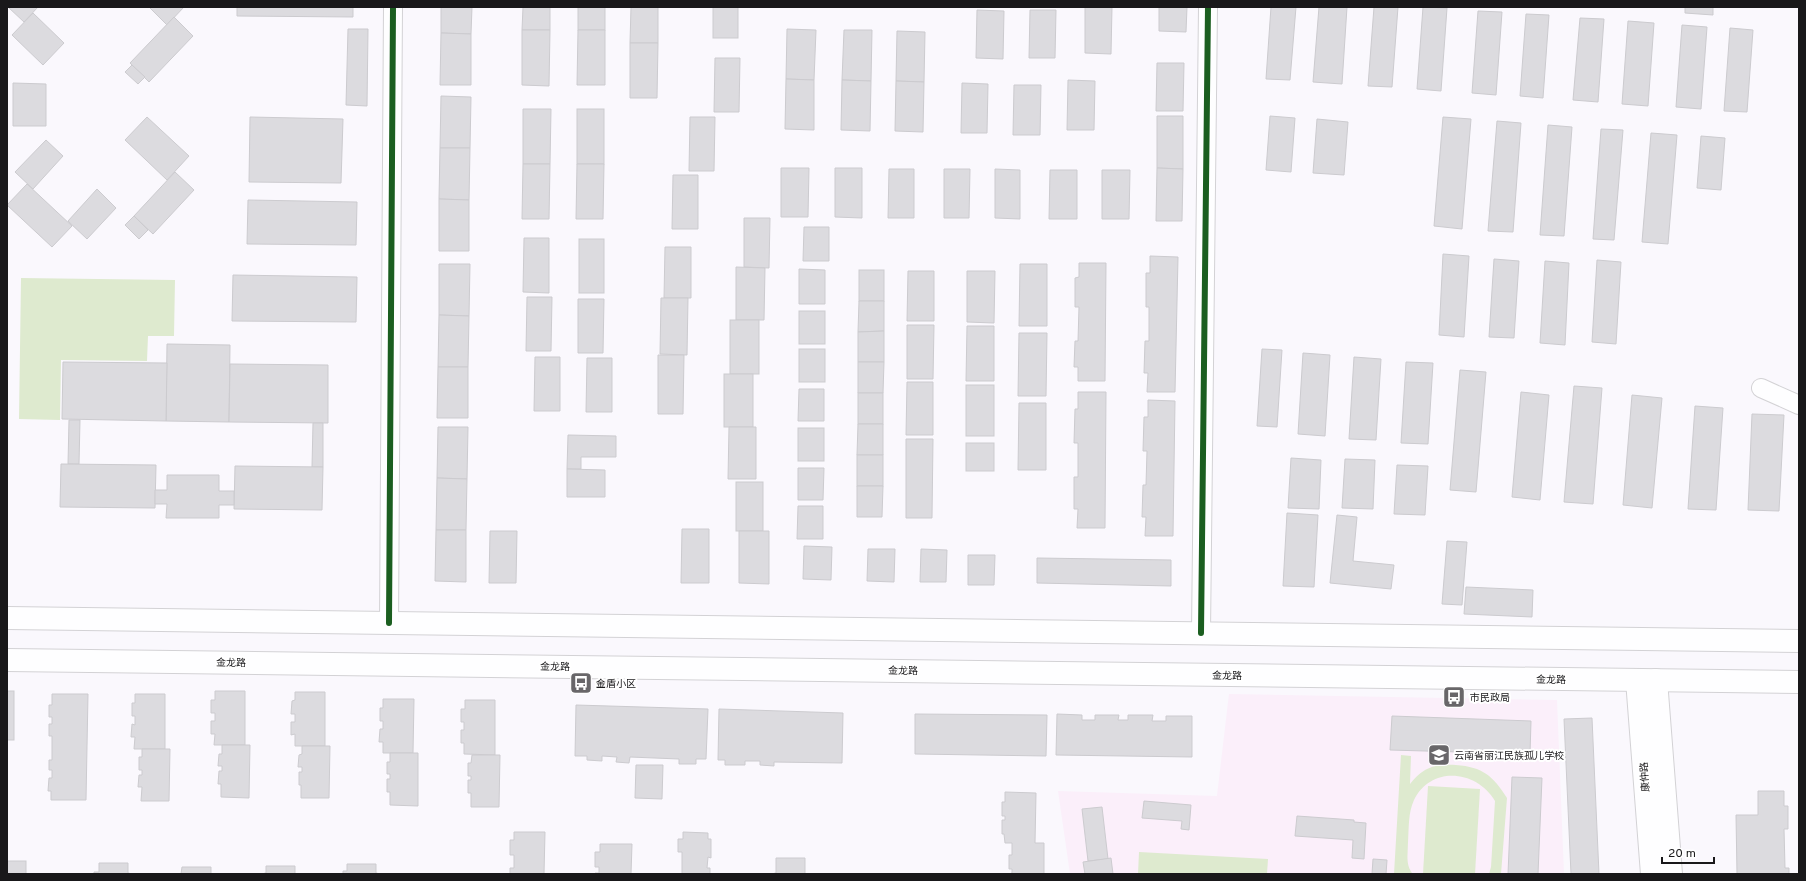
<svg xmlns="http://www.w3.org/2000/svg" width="1806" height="881" font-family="Overpass,'Noto Sans SC',sans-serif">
  <rect width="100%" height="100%" fill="#faf8fd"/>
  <polygon fill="#fbeffa" points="1229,694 1557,700 1564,874 1070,874 1058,791 1217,796"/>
  <g fill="#deeacf">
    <polygon points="21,278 175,280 174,336 148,336 147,361 61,360 60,420 19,419"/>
    <path d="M1401,755L1411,756L1410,784C1424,767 1434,764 1456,765C1483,767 1493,776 1507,798L1501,874H1489L1491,867L1495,801C1477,770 1431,765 1414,800C1408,813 1409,828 1408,842C1408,853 1405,865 1413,874H1394Z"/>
    <polygon points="1428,786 1480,789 1475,874 1423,874"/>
    <polygon points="1139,852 1268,859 1267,874 1138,874"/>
  </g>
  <g fill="#dcdbdf" stroke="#cccbcf">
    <polygon points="8,7 38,7 24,22"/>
    <polygon points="149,7 184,7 167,25"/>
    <polygon points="237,7 353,7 353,17 237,16"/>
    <polygon points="441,7 472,7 471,34 441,33"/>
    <polygon points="523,7 550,7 550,30 522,30"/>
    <rect x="578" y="7" width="27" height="23"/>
    <polygon points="631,7 658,7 658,43 630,43"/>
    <rect x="713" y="7" width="25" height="31"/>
    <polygon points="1085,7 1112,7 1111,54 1085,53"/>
    <polygon points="1159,7 1187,7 1186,32 1159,31"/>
    <polygon points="1271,7 1296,7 1290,80 1266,79"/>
    <polygon points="1319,7 1347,7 1342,84 1313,82"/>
    <polygon points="1374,7 1398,7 1392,87 1368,86"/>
    <polygon points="1423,7 1447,8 1441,91 1417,89"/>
    <polygon points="1685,7 1713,7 1713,15 1685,13"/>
    <polygon points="977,10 1004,11 1003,59 976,58"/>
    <polygon points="1030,10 1056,10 1055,58 1029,58"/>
    <polygon points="1478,11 1502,12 1496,95 1472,93"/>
    <polygon points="33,13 64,43 43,65 12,35"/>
    <polygon points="1526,14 1549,15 1543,98 1520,96"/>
    <polygon points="174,17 193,36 149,82 130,63"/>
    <polygon points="1580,18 1604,19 1598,102 1573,100"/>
    <polygon points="1628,21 1654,23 1648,106 1622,104"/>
    <polygon points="1682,25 1707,27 1701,109 1676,107"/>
    <polygon points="1730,28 1753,30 1747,112 1724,111"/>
    <polygon points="348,29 368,29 367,106 346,105"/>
    <polygon points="787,29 816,30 814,80 786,79"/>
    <polygon points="522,30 550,30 549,86 522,85"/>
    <polygon points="578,30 605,30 605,85 577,85"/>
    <polygon points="844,30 872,30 871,81 842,80"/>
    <polygon points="897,31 925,32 924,82 896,81"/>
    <polygon points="441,33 471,34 471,85 440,85"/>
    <polygon points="630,43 658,43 657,98 630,98"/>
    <polygon points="715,58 740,58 739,112 714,112"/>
    <polygon points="1157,63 1184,63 1183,111 1156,111"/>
    <polygon points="132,65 145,77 138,84 125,72"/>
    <polygon points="786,79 814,80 814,130 785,129"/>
    <polygon points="842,80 871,81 870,131 841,130"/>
    <polygon points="1068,80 1095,81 1094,130 1067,130"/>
    <polygon points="896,81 924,82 923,132 895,131"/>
    <polygon points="13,83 46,84 46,126 13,126"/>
    <polygon points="962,83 988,84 987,133 961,133"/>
    <polygon points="1014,85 1041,85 1040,135 1013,135"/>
    <polygon points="441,96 471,97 470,148 440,148"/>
    <polygon points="523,109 551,109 550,164 523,164"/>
    <rect x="577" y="109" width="27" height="55"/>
    <polygon points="1157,116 1183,116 1183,169 1157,168"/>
    <polygon points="1270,116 1295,118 1291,172 1266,170"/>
    <polygon points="147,117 189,156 167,180 125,140"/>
    <polygon points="250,117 343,119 341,183 249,182"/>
    <polygon points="690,117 715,117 714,171 689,171"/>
    <polygon points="1443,117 1471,119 1462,229 1434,226"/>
    <polygon points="1317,119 1348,122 1344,175 1313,173"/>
    <polygon points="1497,121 1521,123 1513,232 1488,231"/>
    <polygon points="1548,125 1572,127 1564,236 1540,235"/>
    <polygon points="1601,129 1623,130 1614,240 1593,239"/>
    <polygon points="1651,133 1677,135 1668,244 1642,242"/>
    <polygon points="1701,136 1725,138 1721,190 1697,188"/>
    <polygon points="46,140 63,156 33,189 15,172"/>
    <polygon points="440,148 470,148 469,200 439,199"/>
    <polygon points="523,164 550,164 549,219 522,219"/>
    <polygon points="577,164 604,164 603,219 576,219"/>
    <polygon points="781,168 809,168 808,217 781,217"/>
    <polygon points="835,168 862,168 862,218 835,217"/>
    <polygon points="1157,168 1183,169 1182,221 1156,221"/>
    <polygon points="889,169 914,169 914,218 888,218"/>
    <polygon points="944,169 970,169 969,218 944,218"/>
    <polygon points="995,169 1020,170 1020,219 995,218"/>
    <polygon points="1050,170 1077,170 1077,219 1049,219"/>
    <polygon points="1102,170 1130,170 1129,219 1102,219"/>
    <polygon points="175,172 194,190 153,234 134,216"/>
    <polygon points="673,175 698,175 698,229 672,229"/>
    <polygon points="27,184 72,226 52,247 7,205"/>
    <polygon points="97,189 116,208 87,239 68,221"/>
    <polygon points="439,199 469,200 469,251 439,251"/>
    <polygon points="248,200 357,202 356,245 247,244"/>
    <polygon points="134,216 148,230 139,239 125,225"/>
    <polygon points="744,218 770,218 769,268 744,267"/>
    <polygon points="804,227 829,227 829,261 803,261"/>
    <polygon points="524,238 549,238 549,293 523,292"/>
    <rect x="579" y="239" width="25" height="54"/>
    <polygon points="665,247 691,247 691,298 664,298"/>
    <polygon points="1443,254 1469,256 1464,337 1439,335"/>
    <polygon points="1150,256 1178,257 1175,392 1147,392 1148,373 1144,373 1145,341 1149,341 1149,307 1146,307 1146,273 1150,273"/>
    <polygon points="1494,259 1519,261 1514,338 1489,337"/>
    <polygon points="1597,260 1621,262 1616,344 1592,342"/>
    <polygon points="1545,261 1569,263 1565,345 1540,343"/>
    <polygon points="1079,263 1106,263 1105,381 1078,381 1078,367 1074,367 1075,341 1078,341 1079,307 1075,307 1075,278 1079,277"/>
    <polygon points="439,264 470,264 469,316 439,315"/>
    <polygon points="1020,264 1047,264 1047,326 1019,326"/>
    <polygon points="736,267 765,268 764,320 736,320"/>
    <polygon points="799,269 825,270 825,304 799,304"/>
    <rect x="859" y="270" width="25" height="31"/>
    <polygon points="908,271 934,271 934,321 907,321"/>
    <polygon points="967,271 995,271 994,323 967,322"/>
    <polygon points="233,275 357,277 356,322 232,321"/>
    <polygon points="527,297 552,297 551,351 526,351"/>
    <polygon points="661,298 688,298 687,355 660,354"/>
    <polygon points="578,299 604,299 603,353 578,353"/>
    <polygon points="859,301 884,301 884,331 858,332"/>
    <rect x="799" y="311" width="26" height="33"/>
    <polygon points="439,315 469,316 468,367 438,367"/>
    <rect x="730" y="320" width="29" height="54"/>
    <polygon points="907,325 934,325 933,379 907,379"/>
    <polygon points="967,326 994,326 994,381 966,381"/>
    <polygon points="884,331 884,362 858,362 858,332"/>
    <polygon points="1019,333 1047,333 1046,396 1018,396"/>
    <polygon points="167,344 230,345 229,422 166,421"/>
    <rect x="799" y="349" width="26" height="33"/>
    <polygon points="1262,349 1282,350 1277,427 1257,426"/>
    <polygon points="1303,353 1330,355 1325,436 1298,434"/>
    <polygon points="658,355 684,355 683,414 658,414"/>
    <polygon points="535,357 560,357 560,411 534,411"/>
    <polygon points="1354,357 1381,359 1376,440 1349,439"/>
    <polygon points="587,358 612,358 612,412 586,412"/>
    <polygon points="63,362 167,363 166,421 62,419"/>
    <polygon points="858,362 884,362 883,393 858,393"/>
    <polygon points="1406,362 1433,363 1428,444 1401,443"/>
    <polygon points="230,364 328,365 328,423 229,422"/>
    <polygon points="438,367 468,367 468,418 437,418"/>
    <polygon points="1460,370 1486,372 1476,492 1450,490"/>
    <rect x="724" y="374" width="29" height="53"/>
    <polygon points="907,382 933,382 933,435 906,435"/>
    <rect x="966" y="385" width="28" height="51"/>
    <polygon points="1574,386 1602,388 1593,504 1564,502"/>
    <polygon points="799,389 824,389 824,421 798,421"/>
    <polygon points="1078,392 1106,392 1105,528 1077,528 1078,509 1074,509 1074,477 1078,477 1078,443 1074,443 1075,409 1078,409"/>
    <polygon points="1521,392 1549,395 1540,500 1512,497"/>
    <rect x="858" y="393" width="25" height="31"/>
    <polygon points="1632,395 1662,398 1652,508 1623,505"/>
    <polygon points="1148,400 1175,401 1173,536 1145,536 1146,517 1142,517 1143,485 1146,485 1147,451 1143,451 1144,417 1148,417"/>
    <polygon points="1019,403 1046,403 1046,470 1018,470"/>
    <polygon points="1695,406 1723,408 1716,510 1688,509"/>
    <polygon points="1752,414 1784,415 1779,511 1748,510"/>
    <polygon points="69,420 80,420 79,464 68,464"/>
    <polygon points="313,423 323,423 323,467 312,467"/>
    <polygon points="858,424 883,424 883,455 857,455"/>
    <polygon points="438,427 468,427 467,479 437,478"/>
    <polygon points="729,427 756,427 756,479 728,479"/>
    <rect x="798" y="428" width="26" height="33"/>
    <polygon points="568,435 616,436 616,457 581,457 581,469 567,469"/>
    <polygon points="906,439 933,439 932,518 906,518"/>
    <rect x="966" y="443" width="28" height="28"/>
    <rect x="857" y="455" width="26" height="31"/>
    <polygon points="1291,458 1321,460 1319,509 1288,508"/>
    <polygon points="1345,459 1375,460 1373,509 1342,508"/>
    <polygon points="61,464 156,465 155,508 60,507"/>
    <polygon points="1397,465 1428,466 1425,515 1394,514"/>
    <polygon points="235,466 323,467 322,510 234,509"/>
    <polygon points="798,468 824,468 823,500 798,500"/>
    <polygon points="567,469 605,470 605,497 567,497"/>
    <polygon points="167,475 219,475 219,491 234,491 234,505 219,505 219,518 166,518 167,504 155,504 155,490 167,490"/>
    <polygon points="437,478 467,479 466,530 436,530"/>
    <rect x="736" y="482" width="27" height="49"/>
    <polygon points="857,486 883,486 882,517 857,517"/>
    <polygon points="798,506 823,506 823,539 797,539"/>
    <polygon points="1287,513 1318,515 1314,587 1283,586"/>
    <polygon points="1337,515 1357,517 1353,561 1394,565 1391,589 1330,583"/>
    <polygon points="682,529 709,529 709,583 681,583"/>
    <polygon points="436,530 466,530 466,582 435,581"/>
    <polygon points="490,531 517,531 516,583 489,583"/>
    <polygon points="739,531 769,531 769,584 739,583"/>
    <polygon points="1447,541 1467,542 1462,605 1442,604"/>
    <polygon points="804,546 832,547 831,580 803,579"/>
    <polygon points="868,549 895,549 894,582 867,581"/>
    <polygon points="921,549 947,550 946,582 920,582"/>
    <polygon points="968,555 995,555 994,585 968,585"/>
    <polygon points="1037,558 1171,560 1171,586 1037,583"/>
    <polygon points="1466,587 1533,590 1532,617 1464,614"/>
    <rect x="7" y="691" width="7" height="49"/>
    <polygon points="215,691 245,691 245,745 214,745 215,734 211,734 211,721 215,721 215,713 211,713 211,700 215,700"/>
    <polygon points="295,692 325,692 325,746 295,746 295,734 291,735 291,722 295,722 295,714 291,714 292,701 295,700"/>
    <polygon points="52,694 88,694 86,800 51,800 51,791 48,791 49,778 52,778 52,770 49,770 49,760 52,760 52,736 49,736 49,724 52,724 52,717 49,717 49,705 52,705"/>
    <polygon points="135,694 165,694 165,749 134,749 135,737 131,737 132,724 135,725 135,716 132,716 132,703 135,703"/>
    <polygon points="383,699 414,699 413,753 383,753 383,742 379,742 380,729 383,729 383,721 380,721 380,708 383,708"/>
    <polygon points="465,700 495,700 495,755 464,754 464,743 461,743 461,730 464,730 464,722 461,722 461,709 465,709"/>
    <polygon points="576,705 708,709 706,759 696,759 696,764 679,764 679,759 630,757 629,763 616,762 617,757 602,756 602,761 587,760 587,756 575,756"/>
    <polygon points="719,709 843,713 842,763 774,762 774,766 760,765 760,761 745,761 745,765 725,765 725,760 718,760"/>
    <polygon points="915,714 1047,715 1046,756 915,754"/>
    <polygon points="1057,714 1082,715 1082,720 1095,720 1095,715 1119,715 1118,720 1128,720 1128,715 1153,715 1152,721 1166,721 1166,716 1192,716 1192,757 1056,755"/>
    <polygon points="1392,716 1531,721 1530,754 1390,750"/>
    <polygon points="1592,718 1599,874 1571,874 1564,719"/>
    <polygon points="222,745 250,745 249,798 221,797 221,784 218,784 219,771 222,771 222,766 218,766 219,754 222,754"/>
    <polygon points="302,746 330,746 329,798 301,798 301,785 299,785 299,772 302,772 302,767 298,767 299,755 302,754"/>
    <polygon points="142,749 170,749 169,801 141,801 142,787 138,787 139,775 142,775 142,770 139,770 139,757 142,757"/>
    <polygon points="390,753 418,753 418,806 390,805 390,792 387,792 387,779 390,779 390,774 387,774 387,762 390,762"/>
    <polygon points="472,755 500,755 499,807 471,807 471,793 468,793 468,780 471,780 471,776 468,776 468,763 471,763"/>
    <polygon points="636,765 663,765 662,799 635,798"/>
    <polygon points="1512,777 1542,778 1538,874 1508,874"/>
    <polygon points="1758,791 1784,791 1784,806 1788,806 1788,829 1784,829 1785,868 1789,868 1789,874 1737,874 1736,815 1758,815"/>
    <polygon points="1005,792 1036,793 1035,843 1044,843 1044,874 1009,874 1012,873 1012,869 1009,869 1009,855 1012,855 1012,843 1005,843 1004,834 1002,834 1002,820 1005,820 1005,816 1002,816 1002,802 1005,802"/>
    <polygon points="1144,801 1191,805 1189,830 1181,829 1182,821 1142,818"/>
    <polygon points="1102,807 1108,859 1088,861 1082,809"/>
    <polygon points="1297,816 1354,820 1354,822 1366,823 1364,859 1352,858 1353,840 1295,836"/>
    <polygon points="514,832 545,832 544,874 510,874 510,868 514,868 514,855 510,855 510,840 514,840"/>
    <polygon points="683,832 708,833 708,839 711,839 711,858 708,857 707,868 710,868 710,874 679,874 682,874 682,852 678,852 678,839 683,839"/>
    <polygon points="600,844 632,844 631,874 595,874 595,873 599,873 599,867 595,867 595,852 600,852"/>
    <polygon points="776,858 805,858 805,874 771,874 776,873"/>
    <polygon points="1111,858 1113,874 1085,874 1083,862"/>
    <polygon points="1373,859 1387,860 1386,874 1372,874"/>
    <rect x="7" y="861" width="19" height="13"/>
    <polygon points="99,863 128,863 128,873 132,874 94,874 94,872 99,872"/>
    <polygon points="347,864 376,864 376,873 380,874 343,874 343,871 347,871"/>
    <polygon points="266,866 295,866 295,874 261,874 266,873"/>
    <polygon points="182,867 211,867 211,874 181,874"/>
  </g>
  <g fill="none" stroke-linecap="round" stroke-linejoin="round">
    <g stroke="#d3d2d5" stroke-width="20">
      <g id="minor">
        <polyline points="1761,388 1799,405"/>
        <polyline points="389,623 393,7"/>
        <polyline points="1201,633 1208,7"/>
      </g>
    </g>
    <g stroke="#d3d2d5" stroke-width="24">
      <g id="major">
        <polyline points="7,618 1799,641"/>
        <polyline points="7,660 1799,682"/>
        <polyline points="1637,680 1652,874"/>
        <polyline points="1656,680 1671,874"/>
      </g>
    </g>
    <use href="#minor" stroke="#fefeff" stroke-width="18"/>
    <use href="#major" stroke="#fefeff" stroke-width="22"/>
    <g stroke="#fff" stroke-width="8">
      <g id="cycleway">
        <polyline points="389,623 393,7"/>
        <polyline points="1201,633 1208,7"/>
      </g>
    </g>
    <use href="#cycleway" stroke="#1b5e20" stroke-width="6"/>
  </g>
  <defs>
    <g id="bus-square" transform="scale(1.15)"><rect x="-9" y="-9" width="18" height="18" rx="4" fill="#686669" stroke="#fff"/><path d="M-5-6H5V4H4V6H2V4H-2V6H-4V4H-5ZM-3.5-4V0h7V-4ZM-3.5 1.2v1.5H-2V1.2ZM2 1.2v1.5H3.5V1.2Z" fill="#fff"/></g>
    <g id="school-square" transform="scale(1.15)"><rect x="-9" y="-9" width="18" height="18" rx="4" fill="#686669" stroke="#fff"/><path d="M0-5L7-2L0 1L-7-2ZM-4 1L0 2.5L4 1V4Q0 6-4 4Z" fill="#fff"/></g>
  </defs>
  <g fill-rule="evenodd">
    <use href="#bus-square" x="581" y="683"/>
    <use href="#bus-square" x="1454" y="697"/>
    <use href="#school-square" x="1439" y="755"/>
  </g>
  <g text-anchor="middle" stroke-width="4" stroke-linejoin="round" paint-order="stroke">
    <g font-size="10" fill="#19181a" stroke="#fff">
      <text transform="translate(231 662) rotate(1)" y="4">金龙路</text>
      <text transform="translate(555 666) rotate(1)" y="4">金龙路</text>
      <text transform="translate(903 670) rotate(1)" y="4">金龙路</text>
      <text transform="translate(1227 675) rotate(1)" y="4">金龙路</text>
      <text transform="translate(1551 679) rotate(1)" y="4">金龙路</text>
      <text transform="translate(1644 777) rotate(-94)" y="4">康仲路</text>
    </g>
    <g font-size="10" fill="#19181a" stroke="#fff" text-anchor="start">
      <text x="596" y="687">金盾小区</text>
      <text x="1470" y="701">市民政局</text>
      <text x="1454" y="759">云南省丽江民族孤儿学校</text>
    </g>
  </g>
  <rect width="1806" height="881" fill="none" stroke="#19181a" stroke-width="16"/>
  <path d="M1662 857v6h52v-6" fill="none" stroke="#19181a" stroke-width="2"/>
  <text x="1668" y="857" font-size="12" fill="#19181a" stroke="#ffffff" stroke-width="3" paint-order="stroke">20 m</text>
</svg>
